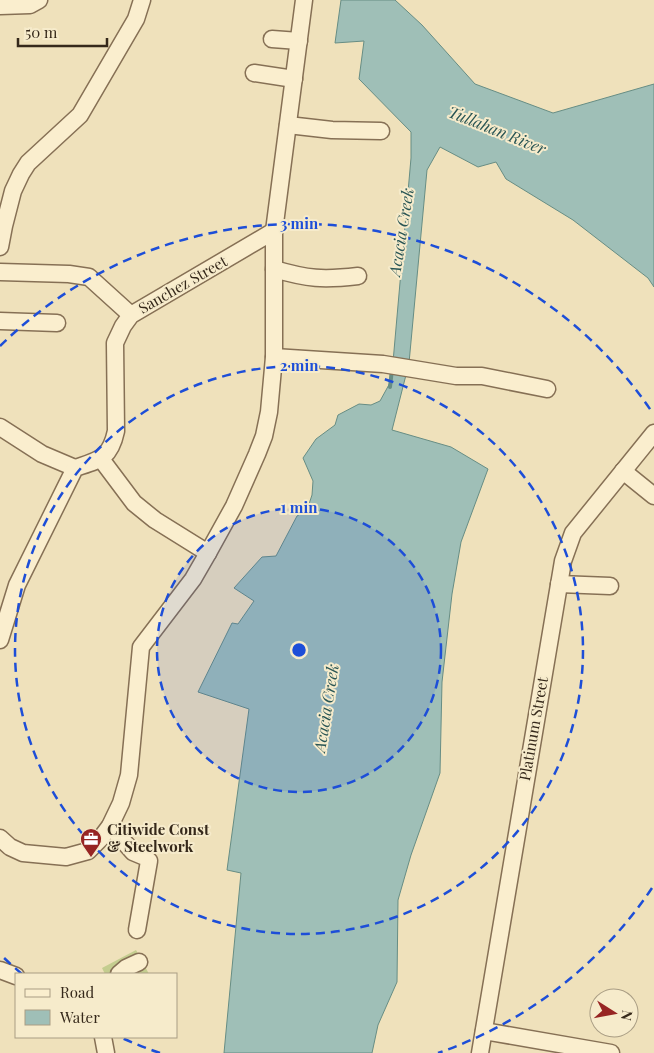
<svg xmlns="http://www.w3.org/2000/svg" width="654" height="1053" font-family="'Playfair Display',serif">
  <rect width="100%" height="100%" fill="#efe1bb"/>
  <polygon fill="#c4cd8f" points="136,950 149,974 105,974 102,968"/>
  <g fill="#9fbfb7" stroke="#678d84">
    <polygon points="341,0 395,0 422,25 475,84 553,113 654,84 654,287 648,278 573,220 506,179 496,162 478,167 440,147 427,170 409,363 393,362 411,158 411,132 359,79 364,41 335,43"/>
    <polygon points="392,368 407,371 392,430 451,447 488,469 461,542 452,594 442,682 440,773 411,855 398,900 397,982 378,1025 372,1053 224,1053 241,873 227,870 249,709 198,692 232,623 238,624 254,601 234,588 262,557 276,556 297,516 307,510 312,495 313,481 303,458 316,439 335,425 338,415 359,404 371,405 380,401 391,381"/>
  </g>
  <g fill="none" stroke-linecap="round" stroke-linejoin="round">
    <polyline stroke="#678d84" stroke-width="4" points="390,387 392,369"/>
    <g stroke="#867055" stroke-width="19">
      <g id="minor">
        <polyline points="0,6 30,5 39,0"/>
        <polyline points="272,39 299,41"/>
        <polyline points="254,73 294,79"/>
        <polyline points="288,125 332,130 381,131"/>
        <polyline points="0,247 4,226 13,191 21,174 28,163 80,115 136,19 142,0"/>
        <path d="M274,269C308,279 323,280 358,276"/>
        <polyline points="0,272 69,274 89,277 131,315"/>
        <polyline points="0,321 57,323"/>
        <polyline points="274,357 383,364 456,376 482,376 547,389"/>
        <polyline points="0,427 42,454 75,468"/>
        <polyline points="101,459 134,503 155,520 208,553"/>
        <polyline points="623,471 654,496"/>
        <polyline points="559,584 610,586"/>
        <path d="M0,640L17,585L75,468C99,460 110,459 116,431L115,343L123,326L131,315L274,231"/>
        <polyline points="110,826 133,852 145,857 149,861 137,930"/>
        <polyline points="0,838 10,847 23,853 66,857 88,851 101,838 110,826 121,803 129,775 141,647 193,579 208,553 234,506 257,454 264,436 269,412 274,357 274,231 304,0"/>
        <polyline points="0,970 16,976"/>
        <polyline points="119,974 126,968 139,962"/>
        <polyline points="484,1031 611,1053"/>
        <polyline points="103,1037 106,1053"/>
        <polyline points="480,1053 563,561 573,533 654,433"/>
      </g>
    </g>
    <use href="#minor" stroke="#faeece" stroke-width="16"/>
  </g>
  <circle cx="299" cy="650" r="142" fill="#1d4ed8" fill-opacity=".12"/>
  <g fill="none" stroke="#1d4ed8" stroke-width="2.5" stroke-dasharray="9 6">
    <circle cx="299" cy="650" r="142"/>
    <circle cx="299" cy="650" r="284"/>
    <path d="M652 888A426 426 0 0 1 438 1053M160 1053A426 426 0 0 1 122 1038M22 974A426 426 0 0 1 0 954M0 346A426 426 0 0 1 652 412"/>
  </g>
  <defs>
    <g id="office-pin" transform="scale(1.125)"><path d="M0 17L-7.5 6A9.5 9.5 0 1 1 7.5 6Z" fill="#972523" stroke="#f6ebcb"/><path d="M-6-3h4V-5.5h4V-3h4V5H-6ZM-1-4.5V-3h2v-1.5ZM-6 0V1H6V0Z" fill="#fff"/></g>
  </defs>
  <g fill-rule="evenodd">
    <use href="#office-pin" x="91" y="839"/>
  </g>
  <g text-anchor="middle" stroke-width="4" stroke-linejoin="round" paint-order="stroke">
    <g font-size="15" fill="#35281a" stroke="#f6ebcb">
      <text transform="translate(183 285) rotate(-30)" y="5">Sanchez Street</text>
      <text transform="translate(534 729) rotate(-80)" y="5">Platinum Street</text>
    </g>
    <g font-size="15" font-weight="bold" fill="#35281a" stroke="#f6ebcb" text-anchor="start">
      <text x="107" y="835">Citiwide Const<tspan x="107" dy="17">&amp; Steelwork</tspan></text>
    </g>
    <g font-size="16" font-style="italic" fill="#295554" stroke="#f6ebcb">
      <text transform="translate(497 130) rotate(22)" y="6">Tullahan River</text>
      <text transform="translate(401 232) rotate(-81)" y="6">Acacia Creek</text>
      <text transform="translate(326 708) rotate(-81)" y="6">Acacia Creek</text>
    </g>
  </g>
  <circle cx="299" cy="650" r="8" fill="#1d4ed8" stroke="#f6ebcb" stroke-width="2.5"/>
  <g font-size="15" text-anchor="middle" font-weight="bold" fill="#1d4ed8" stroke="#f6ebcb" stroke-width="4" stroke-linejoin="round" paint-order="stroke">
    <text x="299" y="229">3 min</text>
    <text x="299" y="371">2 min</text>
    <text x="299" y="513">1 min</text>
  </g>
  <rect x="15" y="973" width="162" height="65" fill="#f6ebcb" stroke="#a99d84"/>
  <rect x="25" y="989" width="25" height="8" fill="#faeece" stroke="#a99d84"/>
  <text x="60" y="998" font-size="15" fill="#35281a">Road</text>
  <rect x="25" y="1010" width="25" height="15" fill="#9fbfb7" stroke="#a99d84"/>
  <text x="60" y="1023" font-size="15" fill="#35281a">Water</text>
  <g transform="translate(614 1013) rotate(101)"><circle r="24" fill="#f6ebcb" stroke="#a99d84"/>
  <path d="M0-4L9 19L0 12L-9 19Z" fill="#972523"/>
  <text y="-8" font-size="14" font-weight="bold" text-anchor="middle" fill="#35281a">N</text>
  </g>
  <path d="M18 38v8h89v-8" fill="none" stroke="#35281a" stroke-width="2.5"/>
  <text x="25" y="38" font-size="15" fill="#35281a" stroke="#f6ebcb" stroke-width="4" paint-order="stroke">50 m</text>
</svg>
